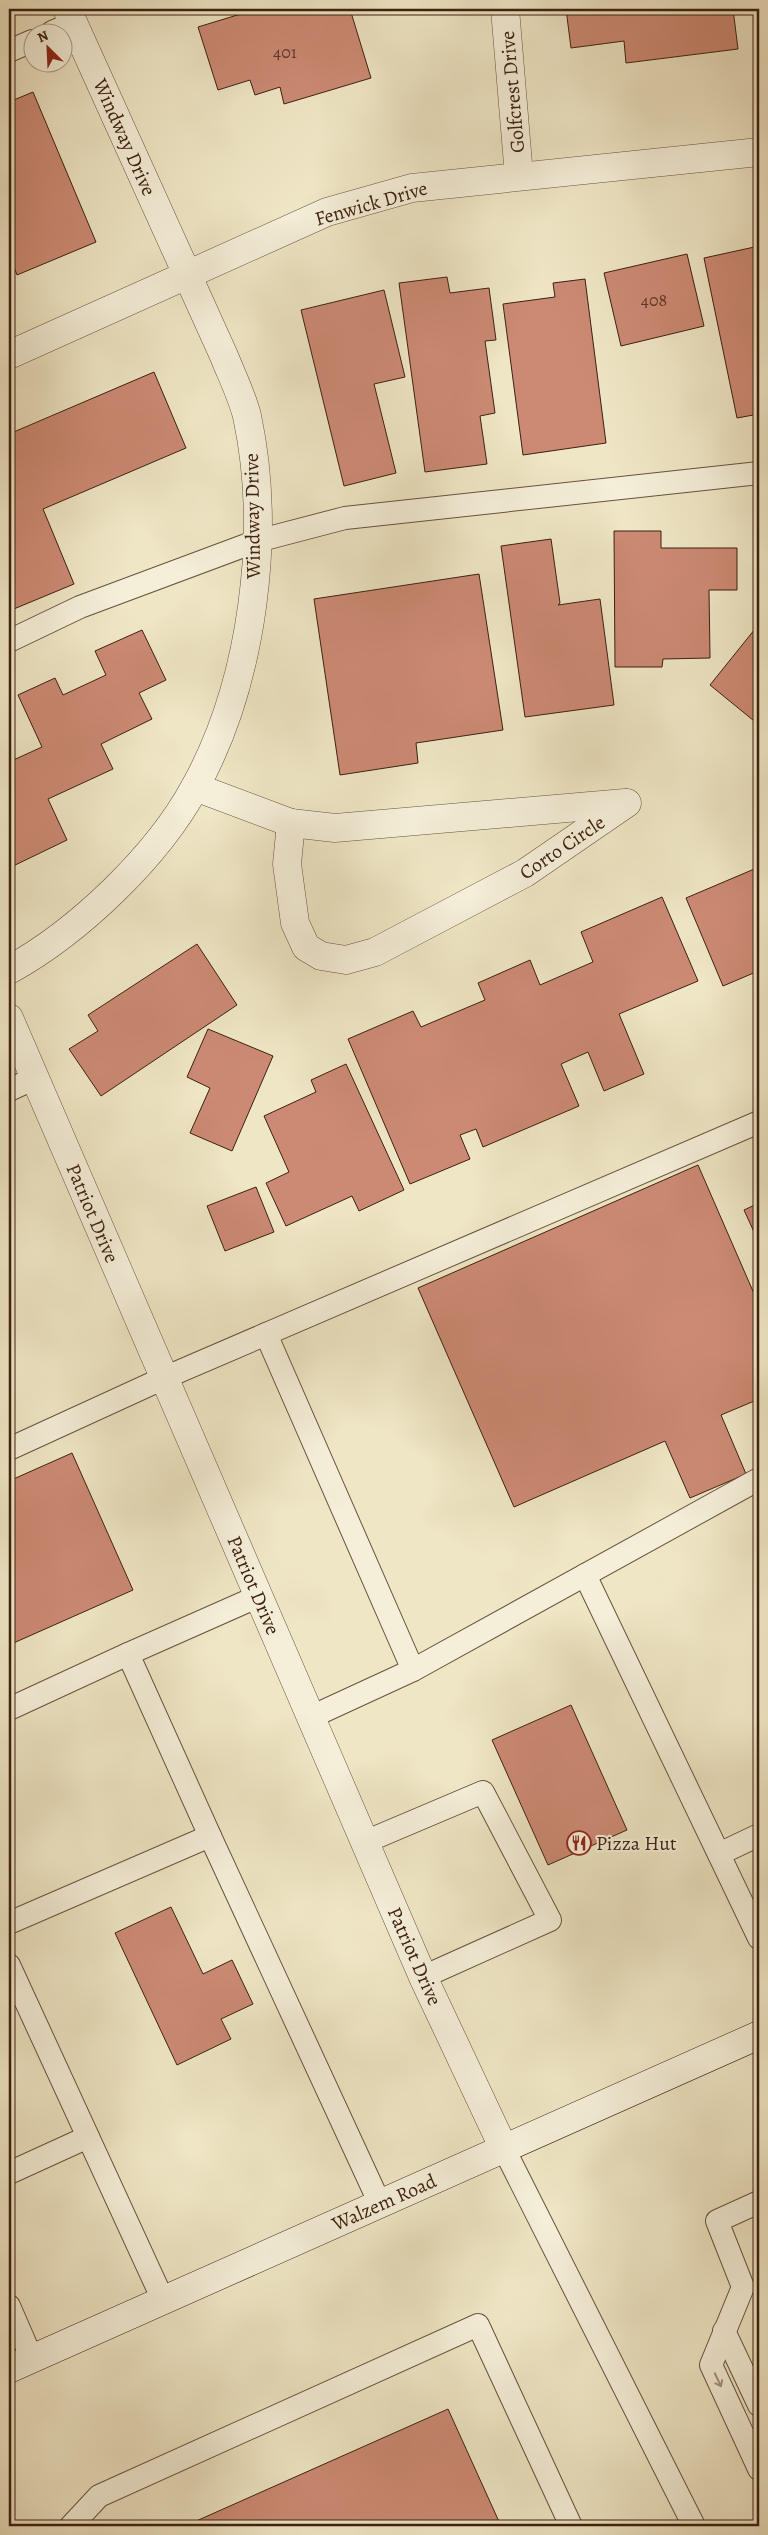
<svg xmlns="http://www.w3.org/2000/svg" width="768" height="2535" font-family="Alegreya,serif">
  <rect width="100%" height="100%" fill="#efe6c5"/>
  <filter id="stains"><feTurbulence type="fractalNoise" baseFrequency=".004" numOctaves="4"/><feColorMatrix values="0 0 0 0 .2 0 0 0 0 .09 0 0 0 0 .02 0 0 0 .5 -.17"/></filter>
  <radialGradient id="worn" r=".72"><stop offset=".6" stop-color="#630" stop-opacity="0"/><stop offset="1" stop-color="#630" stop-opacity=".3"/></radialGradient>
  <g fill="#cc8a74" stroke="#3c2010">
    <polygon points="257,9 350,9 371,78 284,104 280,87 255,95 250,80 218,90 198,27"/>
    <polygon points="566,9 733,9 738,49 626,63 624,41 571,48"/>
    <polygon points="33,92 96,242 17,275 9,254 9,102"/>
    <polygon points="759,246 759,414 737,418 704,258"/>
    <polygon points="687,254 704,326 621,346 604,273"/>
    <polygon points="447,277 450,293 489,288 496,340 485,341 495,413 480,416 487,464 425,472 399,283"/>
    <polygon points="585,279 606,443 523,455 503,304 555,297 553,283"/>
    <polygon points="384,290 405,377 374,384 396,473 344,486 301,310"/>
    <polygon points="154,372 186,448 43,509 74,584 9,611 9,434"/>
    <polygon points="614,531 661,531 661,548 737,548 737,590 709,590 710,658 663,659 662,667 615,667"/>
    <polygon points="551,539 560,603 558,605 600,599 614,705 525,717 501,546"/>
    <polygon points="479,574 503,730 416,743 418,763 340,775 314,599"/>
    <polygon points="759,624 759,725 710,685"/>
    <polygon points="142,630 166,680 139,693 152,719 101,744 113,769 48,799 67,840 9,868 9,762 42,747 18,695 55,678 63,695 106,675 95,651"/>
    <polygon points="759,867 759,980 756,972 723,986 686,898"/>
    <polygon points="662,897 698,981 619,1014 644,1074 604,1091 588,1052 561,1064 579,1106 483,1147 476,1129 460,1135 470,1159 410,1184 348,1039 413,1011 421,1027 485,1000 478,983 530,960 540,985 593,962 581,932"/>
    <polygon points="197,944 237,1005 101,1096 69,1049 98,1031 88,1015"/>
    <polygon points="208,1029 273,1056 232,1151 190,1133 210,1088 187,1077"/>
    <polygon points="346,1064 404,1190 359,1211 352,1196 286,1226 266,1183 289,1172 264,1116 316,1092 311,1080"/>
    <polygon points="698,1165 759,1305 759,1399 721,1415 746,1474 690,1498 665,1441 514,1507 418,1288"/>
    <polygon points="256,1187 274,1232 225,1251 207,1206"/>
    <polygon points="759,1203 759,1243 744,1210"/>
    <polygon points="72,1453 133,1590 9,1645 9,1481"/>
    <polygon points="571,1705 627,1830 548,1865 492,1740"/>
    <polygon points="171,1907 203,1974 232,1960 253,2004 221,2019 231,2039 177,2065 115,1933"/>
    <polygon points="448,2409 501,2526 185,2526"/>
  </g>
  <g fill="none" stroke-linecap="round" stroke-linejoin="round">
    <g stroke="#69523d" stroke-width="24">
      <g id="service">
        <polyline points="52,32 73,23"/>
        <polyline points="9,51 32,41"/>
        <polyline points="9,641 80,607 257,541 345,518 759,473"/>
        <polyline points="9,1090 35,1078"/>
        <polyline points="266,1334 413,1670"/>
        <polyline points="9,1449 164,1378 759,1122"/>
        <polyline points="585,1575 759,1938"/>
        <polyline points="9,1709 128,1654"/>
        <polyline points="311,1717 413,1670 759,1479"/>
        <polyline points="210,1836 380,2204"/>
        <polyline points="365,1842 483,1792 550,1920 423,1977"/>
        <polyline points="719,1854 759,1835"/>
        <polyline points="9,1923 210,1836 128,1654 259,1596"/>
        <polyline points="9,1965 163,2300"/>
        <polyline points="504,2149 694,2526"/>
        <polyline points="9,2173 88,2137"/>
        <polyline points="759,2202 717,2221 743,2287 711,2365 759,2469"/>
        <polyline points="9,2306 32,2359"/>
        <polyline points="724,2331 759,2405"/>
        <polyline points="71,2526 99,2496 478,2325 571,2526"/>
      </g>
    </g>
    <g stroke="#69523d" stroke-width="29">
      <g id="minor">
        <polyline points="505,9 519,176"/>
        <polyline points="9,355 327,212 412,188 759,152"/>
        <polyline points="195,787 291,823 335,828 625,803"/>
        <polyline points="291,823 287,864 295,923 306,947 321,956 346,960 375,952 525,873 627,803"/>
        <path d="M9,970C78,932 157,857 195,787C253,682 272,533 247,416C242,396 232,376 224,356L67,9"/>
        <polyline points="9,1018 423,1977 504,2149"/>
      </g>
    </g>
    <g stroke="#3c2010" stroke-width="29">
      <polyline id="secondary" points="9,2369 759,2035"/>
    </g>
    <use href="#service" stroke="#f5efd9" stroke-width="22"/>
    <use href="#minor" stroke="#f5efd9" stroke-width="28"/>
    <use href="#secondary" stroke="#f5efd9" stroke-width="28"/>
  </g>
  <defs><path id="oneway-shaft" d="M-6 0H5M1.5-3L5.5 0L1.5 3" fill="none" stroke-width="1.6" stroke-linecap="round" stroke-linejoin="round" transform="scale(1.25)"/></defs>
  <use stroke="#a2927f" href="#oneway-shaft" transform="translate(718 2380) rotate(65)"/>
  <defs>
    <g id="restaurant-ring" transform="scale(1.25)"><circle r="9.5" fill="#f5efd9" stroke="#8f2418" stroke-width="1.5"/><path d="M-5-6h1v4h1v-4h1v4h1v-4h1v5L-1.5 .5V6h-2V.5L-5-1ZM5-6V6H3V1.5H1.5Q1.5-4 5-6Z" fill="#8f2418"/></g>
  </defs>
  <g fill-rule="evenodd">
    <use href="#restaurant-ring" x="579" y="1843"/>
  </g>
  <g text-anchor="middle" stroke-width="4" stroke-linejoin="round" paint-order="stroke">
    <g font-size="18" fill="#603a29">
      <text x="285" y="58">401</text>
      <text x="654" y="306">408</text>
    </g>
    <g font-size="20" fill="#3c2010" stroke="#f5efd9">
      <text transform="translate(512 92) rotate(-95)" y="7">Golfcrest Drive</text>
      <text transform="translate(125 137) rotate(66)" y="7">Windway Drive</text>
      <text transform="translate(371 203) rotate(-16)" y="7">Fenwick Drive</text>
      <text transform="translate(252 516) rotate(-91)" y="7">Windway Drive</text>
      <text transform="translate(562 847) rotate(-34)" y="7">Corto Circle</text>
      <text transform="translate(93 1213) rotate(67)" y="7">Patriot Drive</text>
      <text transform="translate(254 1585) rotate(67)" y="7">Patriot Drive</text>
      <text transform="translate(415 1956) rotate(66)" y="7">Patriot Drive</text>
      <text transform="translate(384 2202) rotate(-24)" y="7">Walzem Road</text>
    </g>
    <g font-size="20" fill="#3c2010" stroke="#f5efd9" text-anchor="start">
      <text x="596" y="1850">Pizza Hut</text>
    </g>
  </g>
  <rect width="768" height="2535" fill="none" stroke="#efe6c5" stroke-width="30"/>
  <rect x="10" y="10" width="748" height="2515" fill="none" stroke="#3c2010" stroke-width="2.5"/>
  <rect x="15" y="15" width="738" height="2505" fill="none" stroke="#3c2010"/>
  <g transform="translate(48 48) rotate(336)"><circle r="24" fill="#f5efd9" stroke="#ab9c89"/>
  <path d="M0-4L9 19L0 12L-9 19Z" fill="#8f2418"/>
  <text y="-8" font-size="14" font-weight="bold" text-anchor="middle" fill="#3c2010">N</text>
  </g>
  <rect width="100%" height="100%" filter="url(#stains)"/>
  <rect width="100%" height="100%" fill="url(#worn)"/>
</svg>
